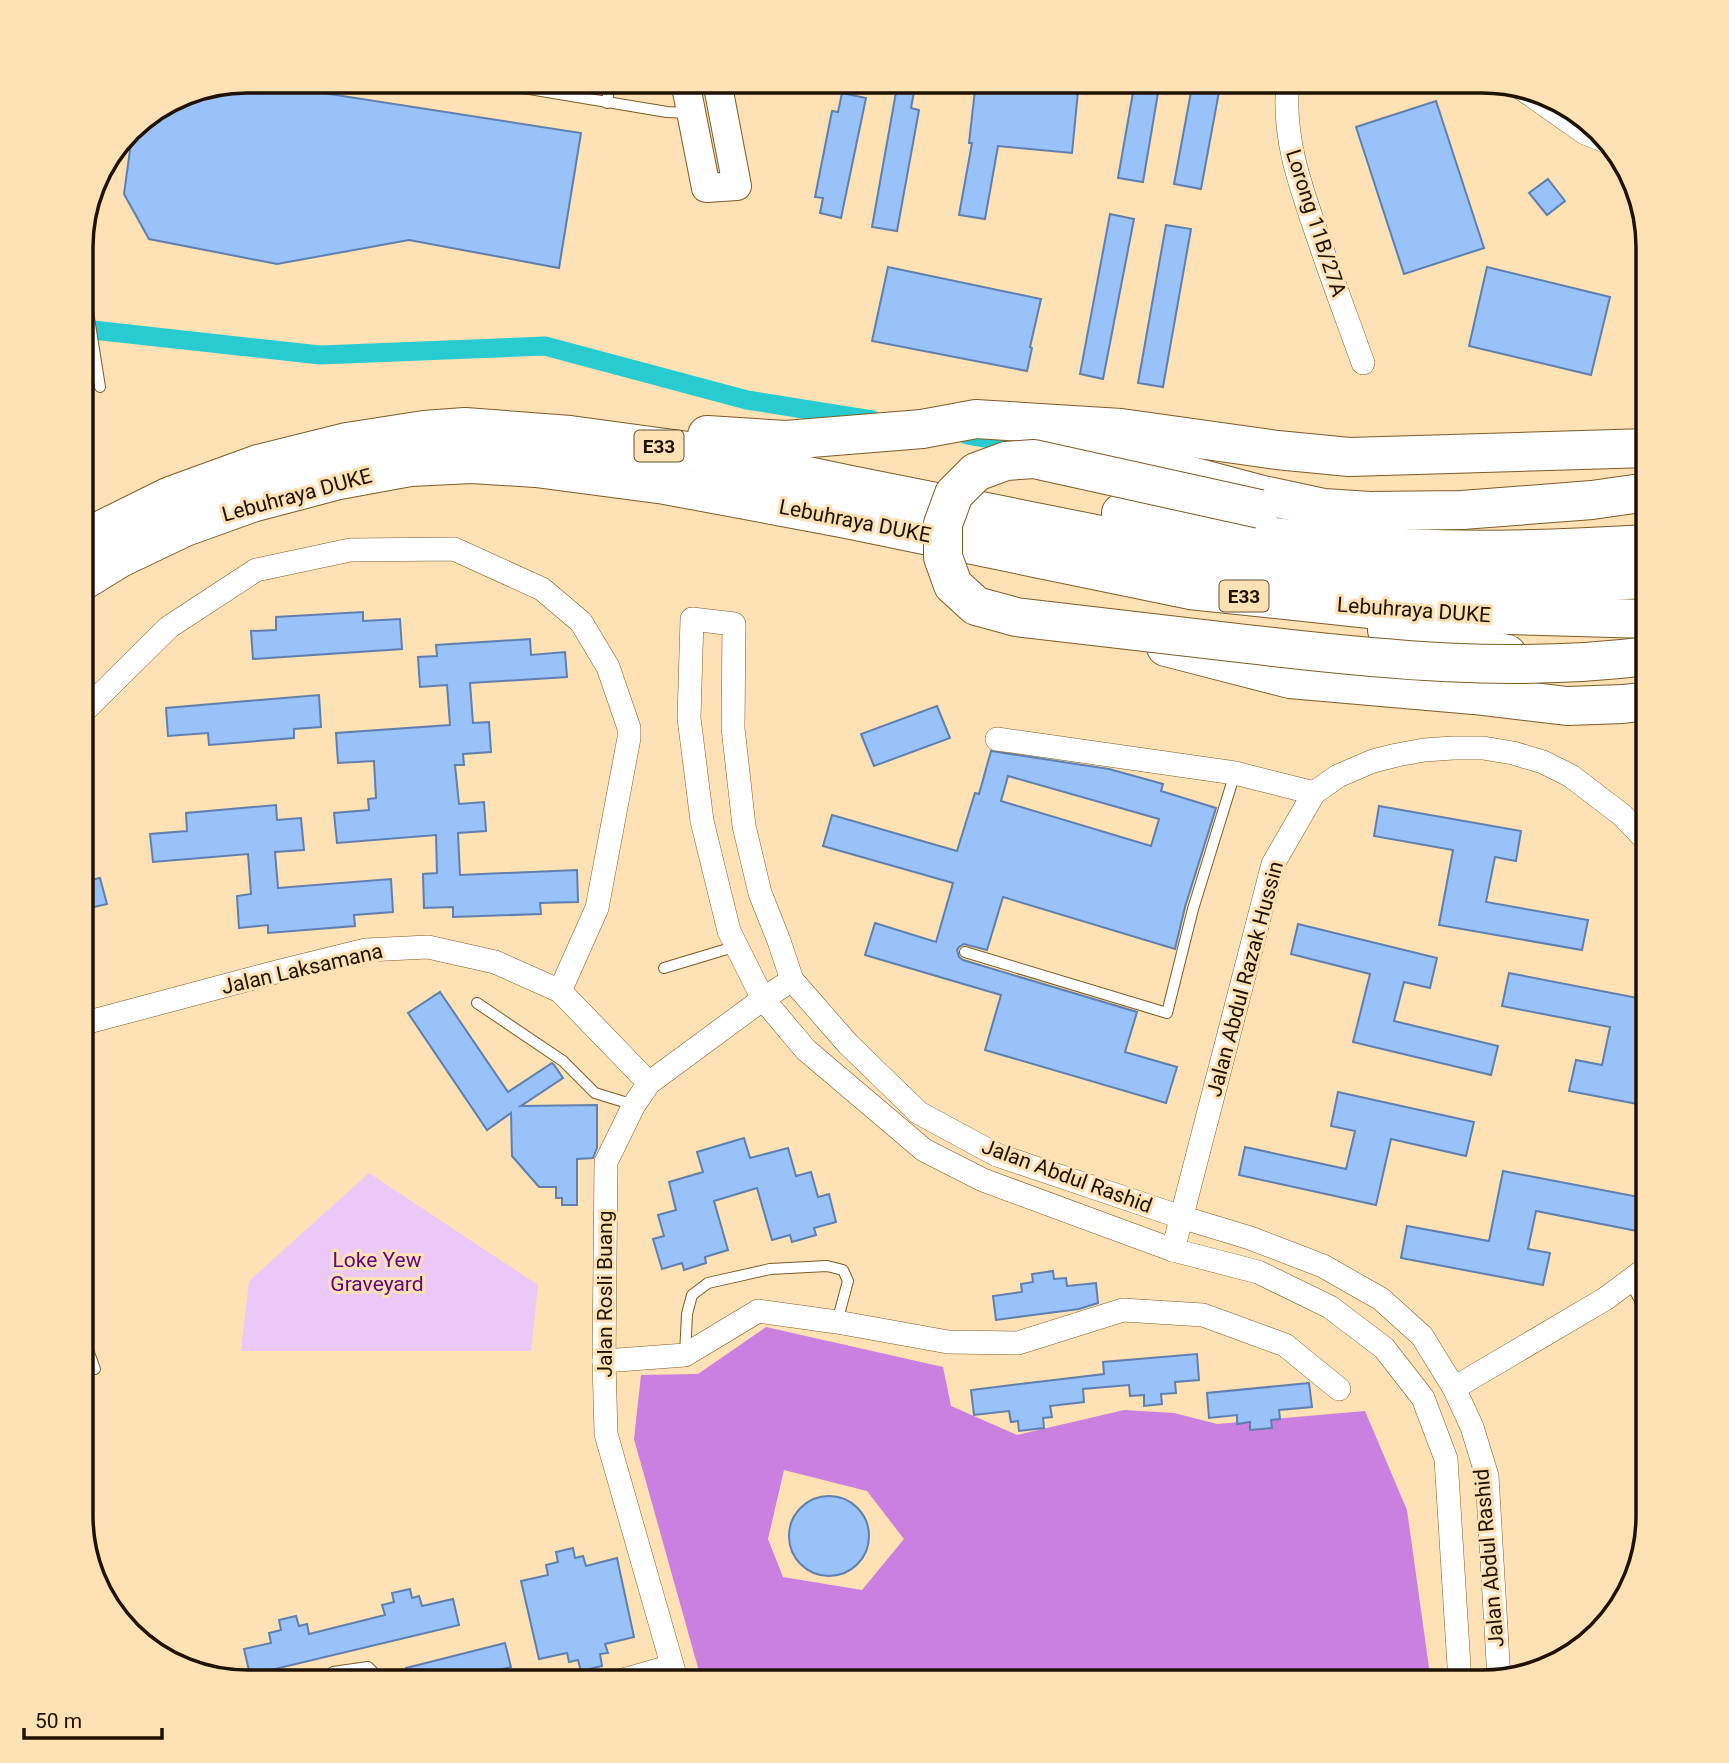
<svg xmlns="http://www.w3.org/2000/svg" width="1729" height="1763" viewBox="0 0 1729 1763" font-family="Roboto,sans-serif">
  <rect width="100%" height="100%" fill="#fee1b5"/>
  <path fill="#ecc8f8" d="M369 1173 538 1285 531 1351H241L249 1281Z"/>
  <path fill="#c980e0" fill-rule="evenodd" d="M766 1327 943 1367 951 1406 1017 1435 1124 1410 1174 1413 1217 1424 1365 1411 1407 1510 1431 1682H702L634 1439 641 1375 698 1374ZM784 1470 867 1491 904 1539 862 1590 783 1577 768 1539Z"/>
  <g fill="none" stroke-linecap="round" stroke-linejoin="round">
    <g stroke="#28cbcf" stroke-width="19">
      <path d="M93 330 320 355 545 346 747 400 872 420"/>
      <path d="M967 435 1031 446"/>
    </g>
  </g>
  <g fill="#99c1fa" stroke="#5f7faf" stroke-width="2" fill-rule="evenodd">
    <path d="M246 81 581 133 559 268 409 240 277 264 149 239 124 194 133 128 137 122 184 93Z"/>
    <path d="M898 81H916L911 108 919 110 897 231 872 227Z"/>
    <path d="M976 81H1079L1072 153 998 146 985 219 959 215 972 143H969Z"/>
    <path d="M1135 81H1160L1143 182 1118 178Z"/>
    <path d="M1193 81H1221L1201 189 1174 184Z"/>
    <path d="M842 93 866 98 841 218 820 213 823 198 815 197 832 111 838 112Z"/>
    <path d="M1436 101 1484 248 1404 274 1356 127Z"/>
    <path d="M1548 179 1565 201 1547 215 1529 193Z"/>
    <path d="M1110 214 1134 219 1103 379 1080 374Z"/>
    <path d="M1166 225 1191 229 1163 387 1138 383Z"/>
    <path d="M888 267 1041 299 1030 347 1032 348 1027 371 872 341Z"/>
    <path d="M1487 267 1610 297 1591 375 1469 346Z"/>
    <path d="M363 612V621L400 619 402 649 253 659 251 631 276 630V617Z"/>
    <path d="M530 639 531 655 565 652 567 677 470 683 473 723 489 722 491 752 463 754 464 765H455L459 804 484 802 486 831 458 833 460 875 577 870 578 902 540 903 541 914 453 917V907L424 908 423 874 437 873 436 835 337 843 334 813 369 810 368 799 376 798 374 761 338 763 336 733 450 725 447 685 420 687 418 657 437 656 436 645Z"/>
    <path d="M319 695 321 727 294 729V738L209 745 208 733 168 736 166 708Z"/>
    <path d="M937 706 950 738 874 766 861 734Z"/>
    <path d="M991 751 1109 769 1163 784 1161 791 1216 808 1185 907 1175 949 1003 897 987 950 964 944 959 947 957 950 959 957 963 960 1137 1012 1125 1052 1177 1067 1166 1103 985 1050 1001 995 865 955 875 923 936 942 953 883 823 846 832 815 957 851 975 793 979 794ZM1008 776 1159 819 1151 846 1001 801Z"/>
    <path d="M276 805 277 820 301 818 304 850 275 852 278 888 391 879 393 912 354 915 355 926 268 933V925L239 928 237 896 251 894 248 854 153 862 150 834 187 831 186 813Z"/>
    <path d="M1379 806 1521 831 1516 861 1495 857 1486 902 1588 920 1582 950 1439 925 1453 850 1374 836Z"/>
    <path d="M100 878 107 904 81 910V882Z"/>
    <path d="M1298 924 1437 958 1430 988 1404 982 1394 1021 1498 1046 1491 1075 1353 1042 1370 974 1291 954Z"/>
    <path d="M1509 973 1648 1000V1016L1637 1072 1648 1074V1106L1569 1091 1576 1060 1602 1065 1610 1027 1502 1006Z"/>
    <path d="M440 992 508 1092 552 1063 554 1065 563 1078 521 1106 597 1105V1148L593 1158 577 1159V1205H562V1198H556V1187H539L512 1156 511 1113 487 1130 408 1013Z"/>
    <path d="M1338 1092 1474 1122 1466 1156 1391 1139 1376 1205 1239 1175 1245 1147 1346 1169 1355 1131 1331 1126Z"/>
    <path d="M744 1138 750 1158 788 1148 796 1176 811 1172 818 1197 829 1194 836 1222 814 1228 816 1235 792 1242 790 1235 772 1240 757 1188 714 1201 728 1250 705 1257 706 1263 684 1270 682 1263 662 1269 653 1239 664 1236 658 1215 676 1210 669 1182 703 1172 697 1152Z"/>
    <path d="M1503 1171 1644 1198 1637 1231 1536 1211 1528 1249 1550 1253 1543 1285 1401 1258 1407 1226 1489 1241Z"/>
    <path d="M1053 1271 1054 1279 1066 1278 1067 1286 1096 1283 1098 1303 1079 1309 996 1320 993 1296 1022 1292 1021 1284 1033 1282 1032 1274Z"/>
    <path d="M1197 1354 1199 1380 1175 1382 1176 1393 1161 1394 1162 1404 1144 1406V1395L1130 1396 1129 1385 1083 1389 1084 1402 1050 1406 1052 1417 1043 1418 1044 1428 1019 1431 1018 1421 1011 1422 1009 1411 974 1415 971 1390 1104 1374 1103 1362Z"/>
    <path d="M1309 1383 1312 1407 1279 1410 1280 1419 1271 1420 1272 1428 1250 1430V1422L1237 1424V1415L1209 1418 1207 1393Z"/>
    <circle cx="829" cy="1536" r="40"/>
    <path d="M573 1548 575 1558 583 1556 586 1566 617 1558 634 1637 605 1644 608 1653 600 1654 602 1666 581 1671 578 1660 569 1662 567 1653 539 1659 521 1581 548 1575 546 1565 558 1562 556 1552Z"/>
    <path d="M410 1589 412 1598 419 1596 422 1606 453 1599 459 1625 250 1675 244 1649 271 1643 269 1633 281 1630 279 1620 296 1616 299 1626 307 1624 309 1634 385 1615 382 1605 394 1602 392 1593Z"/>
    <path d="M505 1643 511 1667 478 1675 480 1683H410L406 1668Z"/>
  </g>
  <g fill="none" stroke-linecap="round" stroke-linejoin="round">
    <defs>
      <g id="service">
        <path d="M481 81 667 112 688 113"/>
        <path d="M607 103 610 81"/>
        <path d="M81 268 100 387"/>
        <path d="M965 952 1167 1013 1193 909 1235 773"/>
        <path d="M664 968 737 946"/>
        <path d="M477 1003 563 1061 595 1093 634 1105"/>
        <path d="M1630 1282 1648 1315"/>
        <path d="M81 1331 95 1369"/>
        <path d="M685 1355 687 1314 692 1295 708 1283 770 1269 827 1266 843 1270 848 1281 837 1322"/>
        <path d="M324 1682 333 1672 368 1667 377 1676 378 1682"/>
      </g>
      <g id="minor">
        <path d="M1288 81C1282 136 1300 185 1318 237 1332 279 1348 321 1363 363"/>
        <path d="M1521 88 1585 133 1612 144"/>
        <path d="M81 714 169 627 256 570 350 550 454 549 542 589 581 622 608 667 629 728V738L597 908 560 991"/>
        <path d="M997 739 1235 773 1314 793"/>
        <path d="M81 1024 280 971 366 950 428 947 495 962 560 991 649 1083"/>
        <path d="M1173 1250 1273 864 1314 793 1338 776 1373 761 1397 755 1424 750 1453 748H1483L1513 753 1543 762 1571 776 1622 815 1648 842"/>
        <path d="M604 1361 685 1355 758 1311 837 1322 948 1342 1018 1343 1123 1310 1203 1315 1285 1345 1339 1389"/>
        <path d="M1454 1388 1605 1299 1648 1267"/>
        <path d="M616 1682 672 1666"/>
        <path d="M677 1682 606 1434 604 1361 606 1162 634 1105 649 1083 763 999 792 980"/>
        <path d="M1460 1682 1446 1459 1423 1398 1384 1348 1330 1307 1258 1272 1173 1250 983 1180 924 1150 806 1050 763 999 729 931 702 821 689 718 692 619 734 624 733 728 744 826 760 893 779 941 792 980 848 1044 919 1113 997 1155 1181 1217 1250 1238 1323 1266 1381 1299 1422 1336 1454 1388 1472 1427 1487 1476 1499 1679"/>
      </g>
      <path id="tertiary" d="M685 81 706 188 737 186 717 81"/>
      <g id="motorway">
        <path d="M707 435 786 440 922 429 976 419 1121 428 1277 450 1349 457 1648 448"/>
        <path d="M1056 443 1101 452 1263 495 1324 508 1370 511 1462 510 1592 500 1648 492"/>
        <path d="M1121 513C1194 525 1267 538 1341 544 1443 553 1546 550 1648 544"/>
        <path d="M81 540 170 496 258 464 347 442 424 430 465 427 570 435 688 451 851 485 1255 566 1410 578 1558 583 1648 579"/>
        <path d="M81 582 120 558 185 527 252 503 339 480 410 467 472 464 536 468 665 485 847 519 1190 590 1398 612 1648 619"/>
        <path d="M1387 630 1507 654"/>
        <path d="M1166 647 1290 679 1474 695 1567 706 1623 704 1648 701"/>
      </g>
    </defs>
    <use href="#service" stroke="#7c5c26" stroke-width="12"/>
    <use href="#minor" stroke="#7c5c26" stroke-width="24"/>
    <use href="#tertiary" stroke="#7c5c26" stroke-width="30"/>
    <use href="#motorway" stroke="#7c5c26" stroke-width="40"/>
    <use href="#service" stroke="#fff" stroke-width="10"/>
    <use href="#minor" stroke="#fff" stroke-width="23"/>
    <use href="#tertiary" stroke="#fff" stroke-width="28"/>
    <use href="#motorway" stroke="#fff" stroke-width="38"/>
    <defs>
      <path id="motorway-bridge" d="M1260 509 1034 459 1006 461 976 472 954 494 943 524V557L953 585 976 606 1016 617C1093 626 1170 635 1247 644 1382 660 1513 673 1648 656"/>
    </defs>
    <use href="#motorway-bridge" stroke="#7c5c26" stroke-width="40" stroke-linecap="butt"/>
    <use href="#motorway-bridge" stroke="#fff" stroke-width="38"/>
  </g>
  <g text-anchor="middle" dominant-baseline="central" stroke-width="6" stroke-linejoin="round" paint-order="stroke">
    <g fill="#fee1b5" stroke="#625036" stroke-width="2">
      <rect x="634.5" y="430.5" width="49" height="31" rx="5"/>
      <rect x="1219.5" y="580.5" width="49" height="31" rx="5"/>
    </g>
    <g font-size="19" font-weight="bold" fill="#1f1200">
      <text x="659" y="446">E33</text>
      <text x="1244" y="596">E33</text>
    </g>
    <g font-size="21" fill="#1f1200" stroke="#fee1b5">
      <text transform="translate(1316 223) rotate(72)">Lorong 11B/27A</text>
      <text transform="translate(297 495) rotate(-15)">Lebuhraya DUKE</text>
      <text transform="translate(855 521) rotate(11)">Lebuhraya DUKE</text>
      <text transform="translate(1414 610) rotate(4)">Lebuhraya DUKE</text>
      <text transform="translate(302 969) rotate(-13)">Jalan Laksamana</text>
      <text transform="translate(1245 979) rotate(-75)">Jalan Abdul Razak Hussin</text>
      <text transform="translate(1067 1176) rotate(20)">Jalan Abdul Rashid</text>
      <text transform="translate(605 1294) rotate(-90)">Jalan Rosli Buang</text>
      <text transform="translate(1489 1558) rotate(-95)">Jalan Abdul Rashid</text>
    </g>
    <g font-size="21" fill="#67007e" stroke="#fee1b5">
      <text x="377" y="1260">Loke Yew<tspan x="377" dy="24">Graveyard</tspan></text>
    </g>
  </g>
  <path d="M0 0H1729V1763H0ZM247 93H1482A154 154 0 0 1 1636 247V1516A154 154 0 0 1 1482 1670H247A154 154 0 0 1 93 1516V247A154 154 0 0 1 247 93Z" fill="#fee1b5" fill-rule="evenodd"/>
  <path fill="none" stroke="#1f1200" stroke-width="3.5" d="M247 93H1482A154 154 0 0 1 1636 247V1516A154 154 0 0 1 1482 1670H247A154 154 0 0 1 93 1516V247A154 154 0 0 1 247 93Z"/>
  <path d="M24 1728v10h138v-10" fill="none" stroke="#1f1200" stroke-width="3.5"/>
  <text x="35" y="1728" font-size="21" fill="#1f1200" stroke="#fee1b5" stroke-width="5" paint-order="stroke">50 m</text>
</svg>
